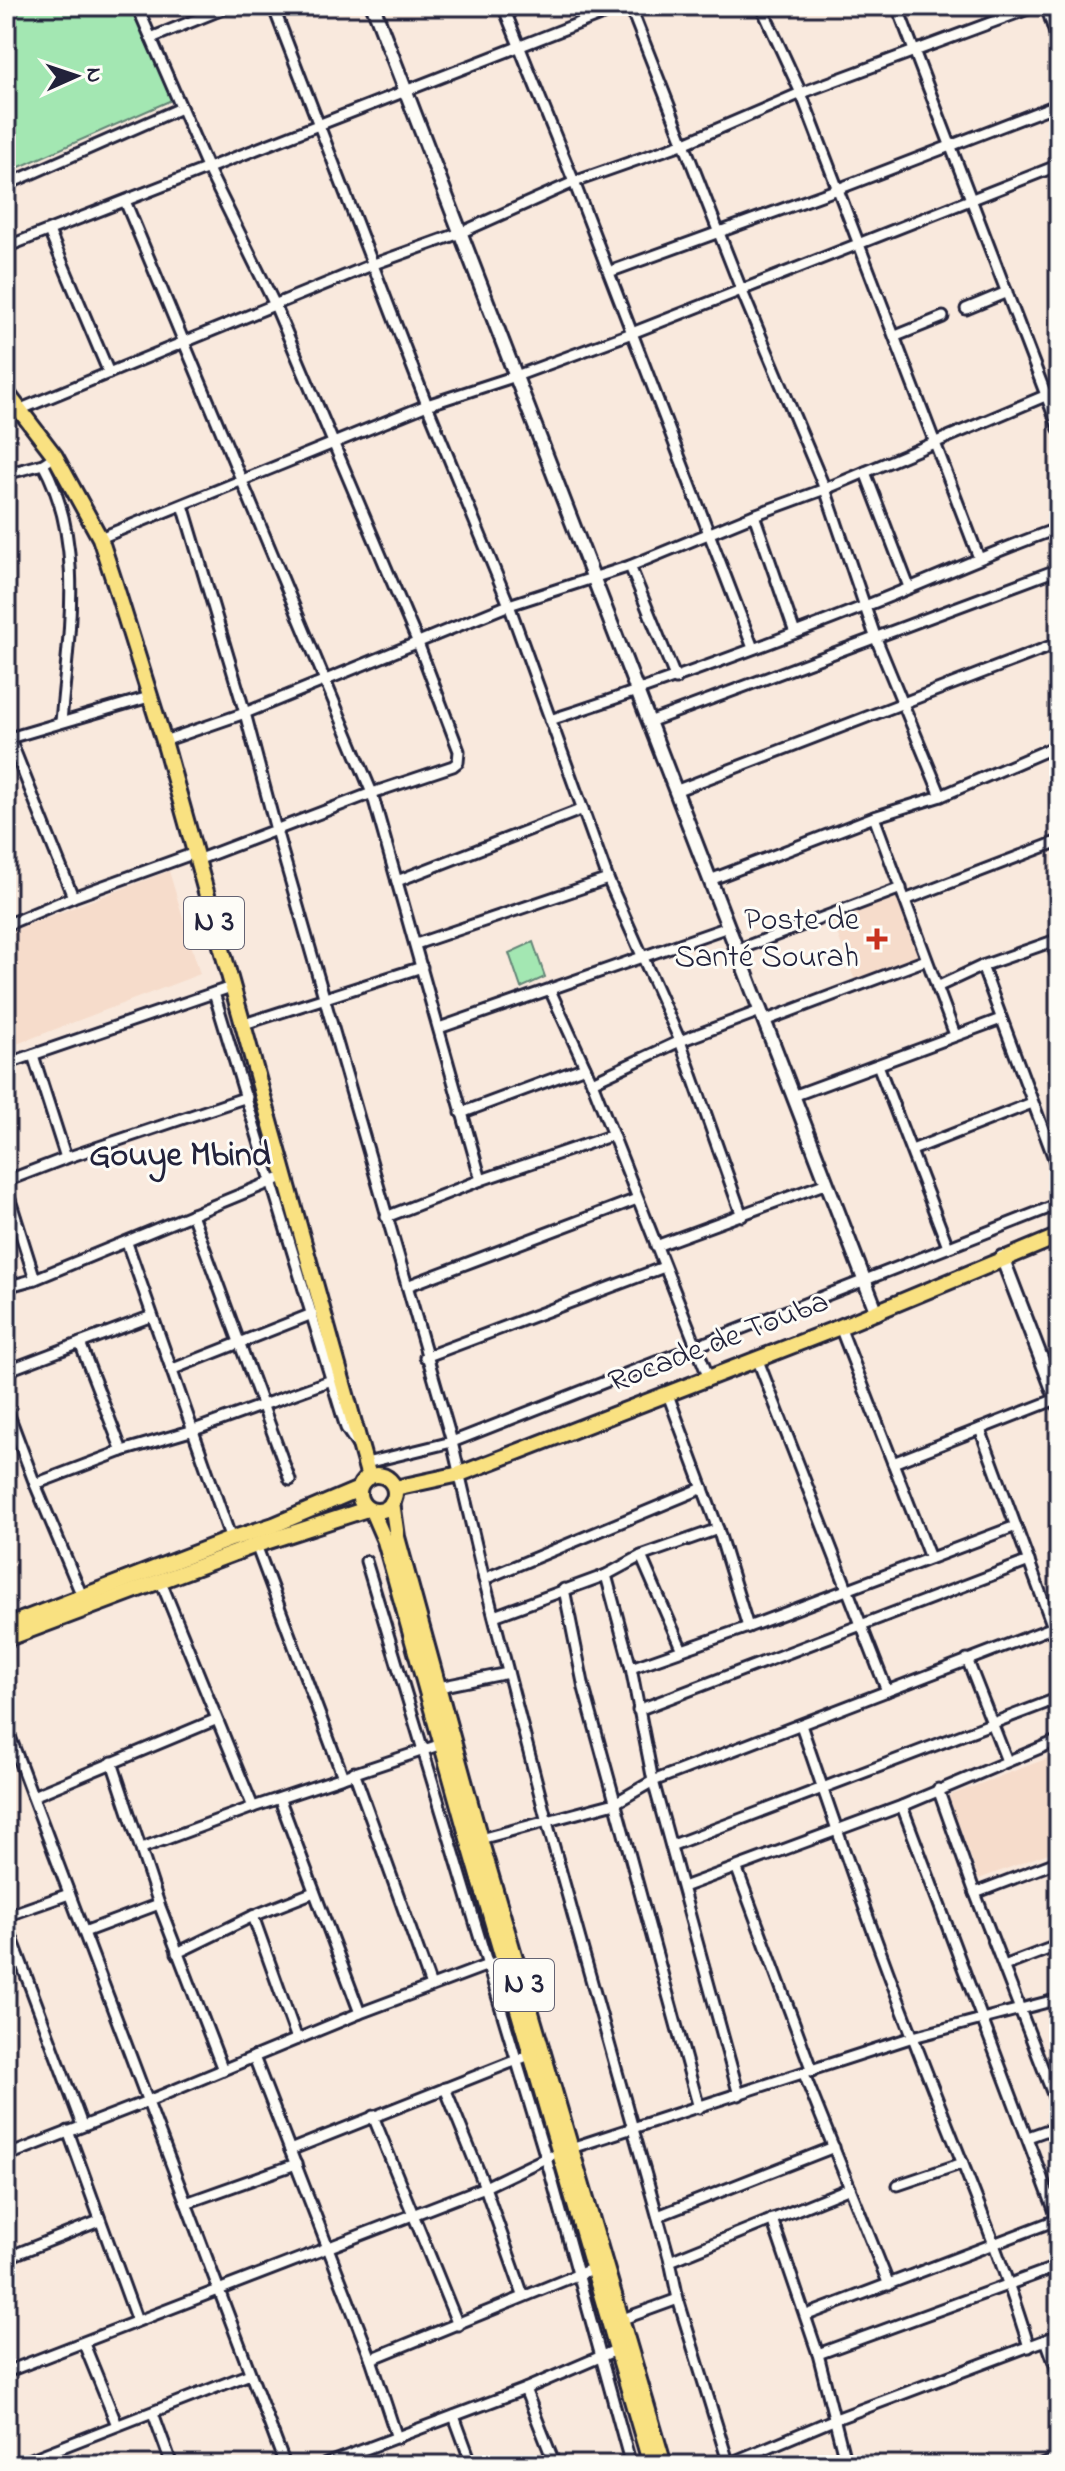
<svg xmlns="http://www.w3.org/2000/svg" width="1065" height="2471" viewBox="0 0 1065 2471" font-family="'Indie Flower',sans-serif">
  <rect width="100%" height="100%" fill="#f9e9dd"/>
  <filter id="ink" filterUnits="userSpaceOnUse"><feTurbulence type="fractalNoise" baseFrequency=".0125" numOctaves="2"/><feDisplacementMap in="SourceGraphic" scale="16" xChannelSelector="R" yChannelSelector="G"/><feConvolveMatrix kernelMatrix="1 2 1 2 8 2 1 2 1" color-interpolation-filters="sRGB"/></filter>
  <g filter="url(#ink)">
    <g fill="#f6dccb">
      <path d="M169 871 200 974 6 1048V933Z"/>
      <path d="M898 895 921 959 856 984 832 919Z"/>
      <path d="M1059 1754V1849L979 1879 948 1796Z"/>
    </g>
    <g fill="#a3e7b2" stroke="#628476" stroke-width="2">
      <path d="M6 6H135L174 99 6 173Z"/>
      <path d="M533 942 545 977 521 988 509 953Z"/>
    </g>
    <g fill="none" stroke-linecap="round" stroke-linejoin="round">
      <defs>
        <g id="minor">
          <path d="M137 6 208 169 275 305 418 643 459 751 458 762 453 766 372 793 197 860"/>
          <path d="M273 6 427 405 509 605 608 879 680 1041 742 1216"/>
          <path d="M503 6 574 182 753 648"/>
          <path d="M630 6 741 289 825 489 875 636 941 796"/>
          <path d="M761 6 801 93 979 558"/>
          <path d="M897 6 1059 429"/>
          <path d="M1046 6 1059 46"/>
          <path d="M151 38 230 6"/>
          <path d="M6 185 181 108"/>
          <path d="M125 201 372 793 481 1180"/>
          <path d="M49 231 109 373"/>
          <path d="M6 247 623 6"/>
          <path d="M609 272 838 189 1059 104"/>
          <path d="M966 309 1007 292"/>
          <path d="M896 336 943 317"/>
          <path d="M21 409 374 264 460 233 574 182 685 143 801 93 1036 6"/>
          <path d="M43 464C86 542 68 637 61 722"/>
          <path d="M865 472 909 587"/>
          <path d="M6 474 43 464 55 456"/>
          <path d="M183 505 245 713 276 830 452 1442 484 1579 547 1822 670 2261 678 2299 729 2465"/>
          <path d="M754 515 795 633"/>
          <path d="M100 538 427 405 516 376 632 333 1059 165"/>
          <path d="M630 566 676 679"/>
          <path d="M550 720C655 686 758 648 860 608 927 582 991 552 1059 528"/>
          <path d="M649 722 1059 569"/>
          <path d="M6 739 149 697"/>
          <path d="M10 739 73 897"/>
          <path d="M164 741 245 713 509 605 630 566 754 515 825 489 1059 390"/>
          <path d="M675 791 1059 643"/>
          <path d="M874 817 955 1035"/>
          <path d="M710 880 874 817 941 796 1059 745"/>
          <path d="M397 881 583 809"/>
          <path d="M905 900 1059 841"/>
          <path d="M6 925 73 897 195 853"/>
          <path d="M1051 942 1059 962"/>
          <path d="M416 944 608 879"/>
          <path d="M737 950 901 888"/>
          <path d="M982 966 1059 1172"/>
          <path d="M937 987 982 966 1059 939"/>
          <path d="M550 990 592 1082 708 1376"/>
          <path d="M214 993 346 1428 358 1446"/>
          <path d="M764 1021 926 960"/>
          <path d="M241 1025 422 967"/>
          <path d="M439 1028 728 927"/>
          <path d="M33 1055 66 1158"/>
          <path d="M6 1064 231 987"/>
          <path d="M878 1065 948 1247"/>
          <path d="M592 1082 680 1041 760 1011"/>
          <path d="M793 1096 1001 1019"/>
          <path d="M461 1113 585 1067"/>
          <path d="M912 1150 1032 1103"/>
          <path d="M6 1181 66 1158 247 1097"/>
          <path d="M6 1187 35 1279"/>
          <path d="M192 1214 290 1480"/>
          <path d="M386 1217 481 1180 613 1135"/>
          <path d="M127 1243 231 1539"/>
          <path d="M656 1246 827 1183"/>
          <path d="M407 1286 637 1199"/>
          <path d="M6 1287 35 1279 278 1179"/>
          <path d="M840 1327 930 1558"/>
          <path d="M80 1343 122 1451"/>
          <path d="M425 1357 664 1267"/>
          <path d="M757 1358 887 1691"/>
          <path d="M173 1369 312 1314"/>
          <path d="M6 1371 152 1316"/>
          <path d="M667 1392 718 1529 748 1627"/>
          <path d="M6 1407 35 1484 82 1596"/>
          <path d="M980 1429 1053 1627"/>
          <path d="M366 1463 452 1442 1059 1204"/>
          <path d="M893 1463 1059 1398"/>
          <path d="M35 1484 122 1451 194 1430 337 1378"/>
          <path d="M256 1545 343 1777"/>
          <path d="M641 1556 682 1650"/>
          <path d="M366 1561 546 2158 631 2465"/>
          <path d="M606 1575 631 1668 653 1781 739 2095"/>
          <path d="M484 1579 703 1488"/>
          <path d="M161 1582 253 1807"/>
          <path d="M564 1589 584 1688 699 2108"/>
          <path d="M494 1616 606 1575 641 1556 718 1529"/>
          <path d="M967 1659 1007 1761"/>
          <path d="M631 1668 748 1627 1016 1526"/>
          <path d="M439 1687 508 1673"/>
          <path d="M638 1710 1029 1561"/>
          <path d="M801 1725C837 1830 873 1936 914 2040 953 2142 997 2242 1029 2347"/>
          <path d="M6 1726 285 2465"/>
          <path d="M112 1762 159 1904 223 2070"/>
          <path d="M354 1772 431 1986"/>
          <path d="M938 1789 975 1893 1059 2110"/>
          <path d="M33 1796 215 1720"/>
          <path d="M280 1800 360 2013"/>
          <path d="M902 1806 1058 2220"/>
          <path d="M480 1839 615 1803 653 1781 1059 1625"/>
          <path d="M673 1845 1059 1698"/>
          <path d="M142 1848 253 1807 442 1744"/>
          <path d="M737 1869 812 2071"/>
          <path d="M683 1887 902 1806 1059 1740"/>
          <path d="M975 1893 1059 1861"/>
          <path d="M6 1916 69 1894"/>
          <path d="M253 1916 297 2039"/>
          <path d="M6 1922 82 2125"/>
          <path d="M84 1932 159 1904"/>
          <path d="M177 1953 253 1916 314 1892"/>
          <path d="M1004 1966 1059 1945"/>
          <path d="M254 2057 371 2359 397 2438"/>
          <path d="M804 2074 889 2285"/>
          <path d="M445 2088 485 2187 523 2295"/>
          <path d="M373 2116 458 2325"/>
          <path d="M68 2131 137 2321"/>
          <path d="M1028 2137 1059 2126"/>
          <path d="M571 2148 913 2037 1059 1999"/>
          <path d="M290 2150 532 2054"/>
          <path d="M6 2156 148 2101 360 2013 504 1959"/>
          <path d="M898 2185 963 2163"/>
          <path d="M186 2203 296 2164"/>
          <path d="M658 2216 834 2147"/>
          <path d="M772 2219 818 2354 846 2465"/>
          <path d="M6 2258 99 2221"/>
          <path d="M670 2261 850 2188"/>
          <path d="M807 2315 1059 2219"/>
          <path d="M620 2320 678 2299"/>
          <path d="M1046 2340 1059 2376"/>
          <path d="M84 2344 117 2425"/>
          <path d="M818 2354 1059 2266"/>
          <path d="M371 2359 594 2268"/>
          <path d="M6 2372 485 2187 550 2156"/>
          <path d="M525 2389 555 2465"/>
          <path d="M153 2413 172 2465"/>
          <path d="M454 2416 472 2465"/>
          <path d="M16 2465 250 2374"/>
          <path d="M323 2465 525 2389 616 2350"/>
          <path d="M726 2465 833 2420 1059 2335"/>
          <path d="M1041 2465 1059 2458"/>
        </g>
        <g id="tertiary">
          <path d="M373 6 877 1313"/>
          <path d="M1002 1257 1059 1405"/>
        </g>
        <g id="primary">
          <path d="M6 392 55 456 100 538 115 584 164 741 369 1477"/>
          <circle cx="377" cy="1493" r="18"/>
          <path d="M395 1488 460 1474 840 1327 1059 1236"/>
          <path d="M392 1502 397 1537 480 1839 664 2465"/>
          <path d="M372 1511 385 1541 469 1842 651 2465"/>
          <path d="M6 1626 231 1539 274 1525 359 1489"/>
          <path d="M6 1639 256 1545 367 1509"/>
        </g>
      </defs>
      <use href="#minor" stroke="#22223b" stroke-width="15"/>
      <use href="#tertiary" stroke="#22223b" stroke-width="18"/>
      <use href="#primary" stroke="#22223b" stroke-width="20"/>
      <use href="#minor" stroke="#fdfcf7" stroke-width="9"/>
      <use href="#tertiary" stroke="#fdfcf7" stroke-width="12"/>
      <use href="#primary" stroke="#f9e181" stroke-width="14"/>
    </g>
  </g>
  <path fill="#c8321e" stroke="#fdfcf7" stroke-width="3" d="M873 927h8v8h8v8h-8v8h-8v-8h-8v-8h8z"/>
  <g text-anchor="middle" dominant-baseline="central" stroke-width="6" stroke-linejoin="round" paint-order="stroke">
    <g fill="#fdfcf7" stroke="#646373" stroke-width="2">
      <rect x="184" y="897" width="60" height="52" rx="6"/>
      <rect x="494" y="1959" width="60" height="52" rx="6"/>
    </g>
    <g font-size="30" font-weight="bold" fill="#22223b">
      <text x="214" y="923">N 3</text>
      <text x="524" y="1985">N 3</text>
    </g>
    <g font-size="32" fill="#22223b" stroke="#fdfcf7" text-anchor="end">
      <text x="859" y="921">Poste de<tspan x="859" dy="37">Santé Sourah</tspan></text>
    </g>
    <g font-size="32" fill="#22223b" stroke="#fdfcf7">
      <text transform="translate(719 1343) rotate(-21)">Rocade de Touba</text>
    </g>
    <g font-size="34" font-weight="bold" fill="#22223b" stroke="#fdfcf7">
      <text x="180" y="1157">Gouye Mbind</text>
    </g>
  </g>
  <rect width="1065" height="2471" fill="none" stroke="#fdfcf7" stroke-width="32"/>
  <rect x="16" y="16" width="1033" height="2439" fill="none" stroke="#22223b" stroke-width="3" filter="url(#ink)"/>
  <g transform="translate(76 76) rotate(87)" stroke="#fdfcf7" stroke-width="6" paint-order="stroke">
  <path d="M0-6L14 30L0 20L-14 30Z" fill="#22223b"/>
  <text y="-12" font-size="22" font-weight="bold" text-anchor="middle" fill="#22223b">N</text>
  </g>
</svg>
